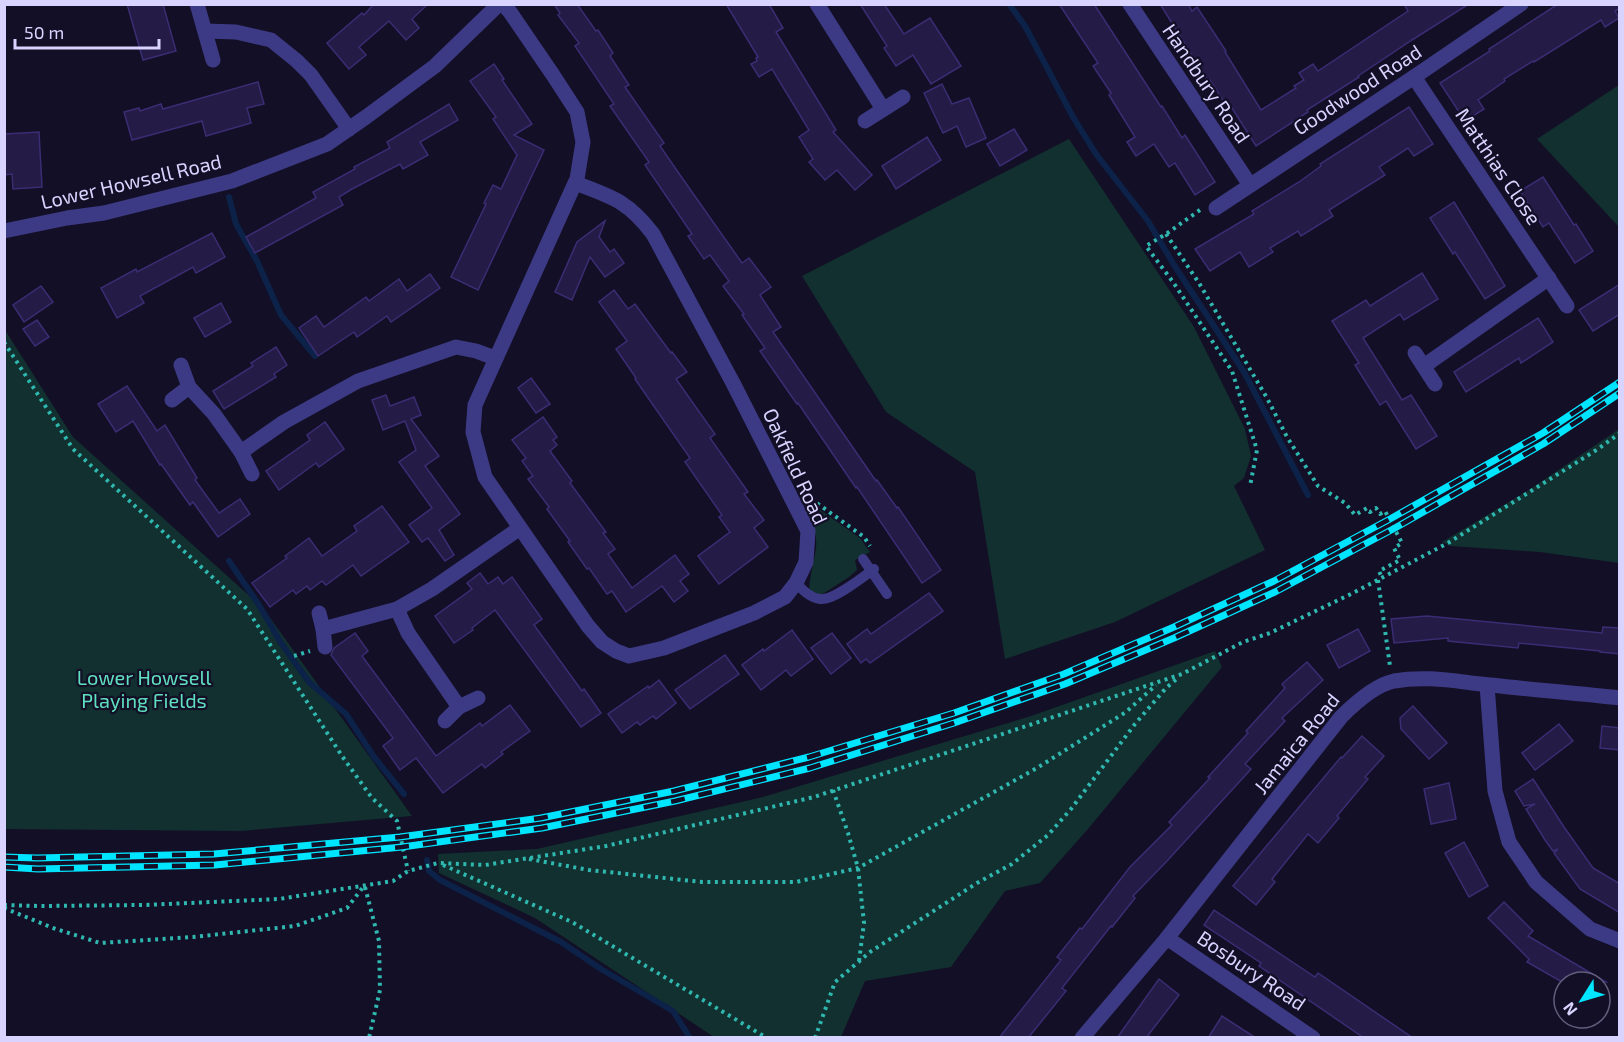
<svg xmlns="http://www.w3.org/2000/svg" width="1624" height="1042" viewBox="0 0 1624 1042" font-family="'Exo 2',sans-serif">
  <rect width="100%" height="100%" fill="#130f26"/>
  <g fill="#12302f">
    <path d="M1619 85V227L1537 139Z"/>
    <path d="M1069 139 1194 327 1245 429 1251 456 1244 478 1234 486 1265 550 1115 622 1005 659 975 472 886 412 802 276Z"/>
    <path d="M5 330 73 437 263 608 412 816 241 831 5 829Z"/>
    <path d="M1619 429V563L1540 552 1450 546 1442 542 1529 490Z"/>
    <path d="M799 495 860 538 870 552 855 560 857 570 849 577 821 595 809 590C810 575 814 562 816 548 818 529 808 511 799 495Z"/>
    <path d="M1215 651 1222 667 1088 829 1040 883 1005 891 951 967 865 981 841 1037H714L535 918 439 873 438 854 537 849 763 797 1031 716Z"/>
  </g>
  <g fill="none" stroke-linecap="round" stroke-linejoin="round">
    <g stroke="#0c2248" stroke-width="6">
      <path d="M1009 4 1025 26 1073 117 1096 154 1148 221 1174 265 1244 372 1308 495"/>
      <path d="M229 197 236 224 257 261 281 315 315 356"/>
      <path d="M229 561 259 605 281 643 309 682 346 714 374 757 404 794"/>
      <path d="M427 860 429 871 440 880 561 942 601 969 673 1011 690 1038"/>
    </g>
  </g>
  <g fill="#241b47" stroke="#3b2d73" stroke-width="1.5">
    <path d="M127 4H163L176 51 143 60Z"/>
    <path d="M374 4H428L412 19 419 28 406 40 389 21 359 47 366 55 349 69 327 43 362 13 364 15Z"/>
    <path d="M554 4H577L596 31 598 30 613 53 610 56 629 85 625 87 664 143 660 146 680 175 742 263 749 258 771 287 760 295 781 327 773 332 876 481 877 480 897 508 898 507 941 570 922 583 857 487 856 488 798 403 797 404 760 351 765 348 742 315 744 314 723 286 729 281 710 255 704 259 688 236 692 234 645 165 649 162 610 106 614 104 575 46 579 43 558 15 560 13Z"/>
    <path d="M726 4H769L783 28 776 32 836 130 833 132 872 175 855 190 837 170 825 180 809 162 813 159 799 137 809 130 772 69 759 77 751 64 757 61 756 58 758 57Z"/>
    <path d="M860 4H884L904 34 930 18 961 66 931 84 913 55 896 66 884 48 887 46Z"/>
    <path d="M1059 4H1094L1161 107 1162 106 1182 138 1185 135 1215 182 1195 195 1175 163 1169 167 1154 144 1136 156 1127 142 1135 137 1109 95 1111 93 1093 66 1098 63Z"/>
    <path d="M1160 4H1188L1192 11 1197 7 1226 51 1225 52 1261 110 1296 88 1294 86 1304 80 1299 73 1313 64 1318 71 1408 11 1404 4H1469L1412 40 1358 76 1359 77 1307 110 1308 112 1256 146 1232 108 1229 110 1210 80 1208 81Z"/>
    <path d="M1558 4H1620V8L1615 11 1619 18 1605 27 1601 20 1534 62 1533 61 1504 79 1505 81 1478 100 1484 109 1465 121 1440 83 1490 51 1489 49Z"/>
    <path d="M494 64 504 79 502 80 532 124 514 135 544 150 478 290 451 277 486 204 484 203 493 185 501 189 517 155 493 119 496 117 470 81Z"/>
    <path d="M258 82 264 104 247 108 251 123 206 136 202 121 132 140 124 112 139 108 140 111 161 104 163 109Z"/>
    <path d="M942 84 952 104 969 98 986 138 966 147 957 126 943 133 924 93Z"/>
    <path d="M449 104 458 120 420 142 428 155 403 169 400 164 352 189 339 197 343 205 255 253 246 237 316 198 313 192 355 169 354 167 390 148 387 142Z"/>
    <path d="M1409 107 1433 144 1414 156 1408 148 1379 167 1385 175 1329 210 1333 216 1301 236 1298 231 1270 248 1273 252 1249 267 1240 252 1210 271 1195 249 1254 214 1252 211 1299 182 1321 166 1320 164Z"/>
    <path d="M1014 129 1027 150 1000 166 987 144Z"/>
    <path d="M39 132 42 187 13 189 12 174 4 175V134Z"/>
    <path d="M927 137 941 160 896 189 882 166Z"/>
    <path d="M1543 177 1574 225 1576 224 1593 251 1575 263 1549 223 1543 227 1520 191Z"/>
    <path d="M1454 202 1505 286 1485 299 1455 252 1453 254 1430 218Z"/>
    <path d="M605 221 599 237 610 252 614 249 624 263 605 277 590 257 572 300 555 292 577 242Z"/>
    <path d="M212 233 225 257 196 273 193 267 140 296 144 303 117 318 101 288 136 269 137 272Z"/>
    <path d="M1422 273 1438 299 1404 320 1400 314 1363 338 1402 400 1411 395 1437 436 1416 449 1386 401 1380 405 1355 365 1359 363 1332 321 1366 300 1370 306Z"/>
    <path d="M430 274 440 288 391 322 387 316 357 337 354 332 318 356 299 328 316 316 324 327 366 297 369 301 399 279 407 291Z"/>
    <path d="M1620 284V314L1593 331 1579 310Z"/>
    <path d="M41 286 53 302 24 322 13 305Z"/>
    <path d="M614 290 628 309 635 304 671 353 672 352 687 372 676 379 715 434 710 438 748 492 744 494 764 520 754 528 768 547 719 584 698 556 730 532 719 517 722 515 685 462 690 458 635 379 636 378 616 349 627 341 599 302Z"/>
    <path d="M221 303 231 322 205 337 194 318Z"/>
    <path d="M1538 318 1553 342 1521 363 1519 358 1466 392 1454 372Z"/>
    <path d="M37 320 49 337 35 346 23 329Z"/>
    <path d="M276 347 287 365 274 374 276 377 224 409 213 391 253 366 251 363Z"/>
    <path d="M531 378 550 404 536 413 518 388Z"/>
    <path d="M127 386 157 431 165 425 197 478 195 480 219 513 240 499 250 514 218 537 193 502 190 505 161 464 160 465 133 421 116 432 98 404Z"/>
    <path d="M386 395 390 406 414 397 421 415 411 419 439 456 425 466 460 514 439 530 454 555 445 561 428 538 422 542 409 525 432 508 399 462 416 450 405 421 383 430 372 400Z"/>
    <path d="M543 417 557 437 553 440 557 445 550 451 572 481 570 483 606 532 603 533 615 549 608 554 632 588 675 555 689 574 680 581 688 591 674 602 662 586 626 612 612 591 607 594 589 568 587 569 568 542 570 541 547 509 549 507 528 479 533 476 522 461 526 458 512 440Z"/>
    <path d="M325 422 344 449 319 467 316 463 279 490 266 471 310 440 307 435Z"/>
    <path d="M382 506 409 542 361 576 353 565 326 585 322 581 310 590 307 586 296 594 293 590 270 607 252 583 287 558 285 556 309 538 322 556 357 531 354 526Z"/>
    <path d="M480 573 488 584 498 577 503 584 512 577 542 619 534 625 582 691 584 689 601 713 581 727 495 610 472 628 473 630 454 643 435 616 472 589 467 583Z"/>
    <path d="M929 593 943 611 870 663 866 659 861 663 847 644 867 629 871 634Z"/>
    <path d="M1427 616 1602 633 1603 627 1620 628V654L1600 652V651L1519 643 1518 648 1448 641V638L1394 643 1391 619Z"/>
    <path d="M1358 629 1370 651 1339 668 1327 645Z"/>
    <path d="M792 630 813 659 791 676 786 670 761 690 742 665 763 649 764 651Z"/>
    <path d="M355 633 368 651 362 656 436 756 480 723 482 726 510 705 530 731 501 752 503 754 485 768 482 764 443 793 416 758 400 770 383 746 393 738 331 655 334 648Z"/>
    <path d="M832 633 851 658 831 674 811 648Z"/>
    <path d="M725 655 739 674 690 709 675 690Z"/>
    <path d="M1307 662 1323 680 1282 718 1285 721 1245 764 1251 769 1167 861 1133 896 1135 898 1112 927 1111 926 1062 988 1066 991 1028 1038H999L1061 960 1057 957 1080 928 1082 929 1130 867 1172 825 1169 822 1210 778 1208 777 1248 733 1246 731 1285 688 1282 684Z"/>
    <path d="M659 680 676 703 656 719 653 716 640 725 637 722 622 733 608 714 648 686 649 688Z"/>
    <path d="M1413 706 1447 743 1429 759 1401 729 1400 718Z"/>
    <path d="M1559 724 1573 741 1535 770 1522 753Z"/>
    <path d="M1602 726 1620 728V750L1600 748Z"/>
    <path d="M1362 736 1384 756 1365 777 1368 779 1337 816 1339 818 1318 843 1308 834 1272 879 1275 882 1256 905 1233 886 1341 757 1342 758Z"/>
    <path d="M1533 779 1564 827 1593 868 1620 884V913L1580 889 1554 853 1558 849 1553 851 1545 840 1526 809 1535 804 1524 806 1515 791Z"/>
    <path d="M1449 783 1456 819 1431 824 1424 789Z"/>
    <path d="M1464 842 1488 886 1469 897 1445 853Z"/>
    <path d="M1504 902 1533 931 1528 936 1606 982H1562L1527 962 1529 959 1488 918Z"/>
    <path d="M1214 910 1315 977 1318 973 1413 1038H1364L1259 966 1261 963 1204 925Z"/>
    <path d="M1159 979 1179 995 1146 1038H1117Z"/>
    <path d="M1222 1016 1256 1038H1208Z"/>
  </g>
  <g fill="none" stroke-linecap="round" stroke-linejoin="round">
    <g stroke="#2fb8b0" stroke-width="4" stroke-dasharray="3 4.5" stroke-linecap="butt">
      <path d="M1200 210 1166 234 1146 246 1173 282 1232 371 1257 450 1250 486"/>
      <path d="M1166 234 1199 283 1267 398 1287 437 1318 486 1345 503 1355 515 1367 508 1370 512 1376 508 1380 514 1385 511 1402 543 1394 548 1400 560 1379 571 1382 578"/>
      <path d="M4 342 73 449 247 609 342 756 372 798 397 821 408 871"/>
      <path d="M811 499 864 537 870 546"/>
      <path d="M1378 580 1390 666"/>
      <path d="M294 656 310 651"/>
      <path d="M833 790 848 833 858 868 864 923 859 961"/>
      <path d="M529 859 589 870 702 882H796L858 868 1037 768 1126 712 1156 685"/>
      <path d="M443 865 572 922 767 1038"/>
      <path d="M365 887 379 941 380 990 369 1038"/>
      <path d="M4 905 39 906 144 905 279 899 393 881 408 871 438 863 485 865 606 846 814 797 1182 674 1243 642 1270 633 1353 593 1448 543 1598 449 1620 433"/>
      <path d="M4 908 53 928 100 943 193 937 295 926 347 908 364 886"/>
      <path d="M815 1038 835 982 870 952 977 883 1012 864 1048 835 1071 809 1135 724 1166 688 1179 677"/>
    </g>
    <g stroke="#3d3a85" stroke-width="10">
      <path d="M863 559 887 594"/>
      <path d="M796 583C803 590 810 598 820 599 833 601 863 577 874 569"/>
    </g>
    <g stroke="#3d3a85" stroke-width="15">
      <path d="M197 4 213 60"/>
      <path d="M503 4 510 12 553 75 577 112 583 142 577 179 575 183 475 405 473 432 485 477 588 626 602 642 616 651 629 656 664 648 754 613 785 597 796 583 806 562 808 531 733 383 653 234C628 201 612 197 575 183"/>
      <path d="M817 4 883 109"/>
      <path d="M1130 4 1250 185"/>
      <path d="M205 31 236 32 271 40 297 61 311 75 349 129"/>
      <path d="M1414 77 1567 306"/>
      <path d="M865 121 903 97"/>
      <path d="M1216 208 1414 77 1521 4"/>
      <path d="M1415 353 1435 384"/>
      <path d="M181 365 189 387 214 414 241 452 284 422 358 381 456 347 476 351 495 358"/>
      <path d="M1424 366 1549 278"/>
      <path d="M172 400 189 387"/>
      <path d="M241 452 252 474"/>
      <path d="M397 609 408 633 459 707"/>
      <path d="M319 613 323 629 325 647"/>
      <path d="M323 629 397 609 432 589 520 528"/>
      <path d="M1487 685 1495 791 1509 842 1536 882 1590 929 1620 941"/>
      <path d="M445 721 459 707 478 698"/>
      <path d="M1167 938 1313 1038"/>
      <path d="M1082 1038 1167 938 1341 717C1355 703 1375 685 1394 681 1428 675 1458 682 1491 685 1534 690 1577 693 1620 698"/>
    </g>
    <path stroke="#3d3a85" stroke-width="15" d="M4 231 67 218 104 213 232 181 327 144 366 117 435 66 499 4"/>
    <defs>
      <g id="rail">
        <path d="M4 857 37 858 214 854 400 837 541 818 674 791 809 757 954 713 1064 674 1174 627 1274 581 1390 519 1543 433 1620 382"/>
        <path d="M4 867 38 869 215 865 402 847 542 828 675 801 810 768 954 723 1065 684 1174 638 1275 592 1395 528 1543 444 1620 393"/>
      </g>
    </defs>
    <use href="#rail" stroke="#00e5ff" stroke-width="7"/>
    <use href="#rail" stroke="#130f26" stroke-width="4.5" stroke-dasharray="14" stroke-linecap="butt"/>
  </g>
  <g text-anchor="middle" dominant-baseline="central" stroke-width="4.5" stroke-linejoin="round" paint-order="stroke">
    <g font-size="20" fill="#d9d4ff" stroke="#130f26">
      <text transform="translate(1207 83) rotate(56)">Handbury Road</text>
      <text transform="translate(1357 89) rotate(-33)">Goodwood Road</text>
      <text transform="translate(1499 166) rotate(56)">Matthias Close</text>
      <text transform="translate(131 181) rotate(-13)">Lower Howsell Road</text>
      <text transform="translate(796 466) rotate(65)">Oakfield Road</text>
      <text transform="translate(1296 743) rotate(-51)">Jamaica Road</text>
      <text transform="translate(1252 970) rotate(34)">Bosbury Road</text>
    </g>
    <g font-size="20" fill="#5fe0c0" stroke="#130f26">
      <text x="144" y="677">Lower Howsell<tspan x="144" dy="23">Playing Fields</tspan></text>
    </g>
  </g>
  <rect width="1624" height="1042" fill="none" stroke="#d9d4ff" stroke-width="12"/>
  <g transform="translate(1582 1000) rotate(233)"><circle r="28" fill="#130f26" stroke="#625e7d" stroke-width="1.5"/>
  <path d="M0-4.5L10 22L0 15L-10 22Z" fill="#00e5ff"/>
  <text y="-9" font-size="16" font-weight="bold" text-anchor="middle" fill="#d9d4ff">N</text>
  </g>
  <path d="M15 39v9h144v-9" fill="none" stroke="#d9d4ff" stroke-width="3"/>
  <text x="24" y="39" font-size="18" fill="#d9d4ff" stroke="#130f26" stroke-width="4.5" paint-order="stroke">50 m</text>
</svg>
